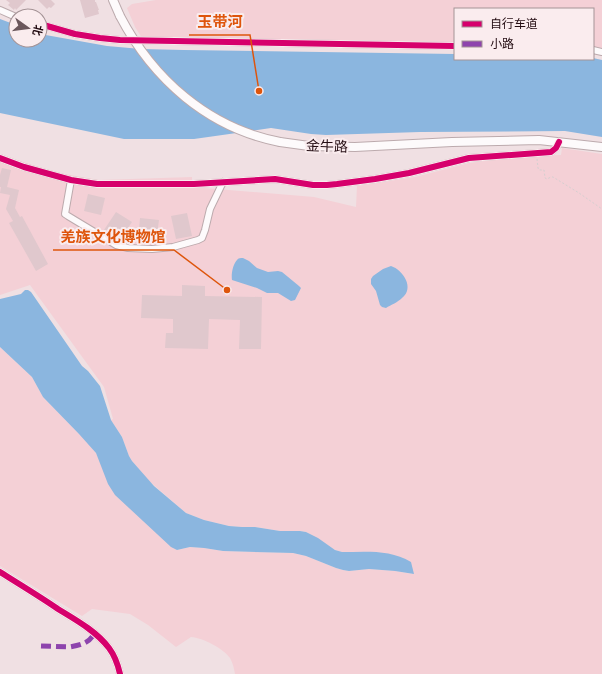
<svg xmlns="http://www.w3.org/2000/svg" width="602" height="674" viewBox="0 0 602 674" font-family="'Roboto Condensed','Noto Sans SC',sans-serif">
  <rect width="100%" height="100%" fill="#f0e0e3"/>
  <g fill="#f4d0d6">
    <path d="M156 0H602V48L593 47V9H455V42L142 38 135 27 127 8 132 4Z"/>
    <path d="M562 148 602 154V674H235C234 669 233 663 230 658 223 648 203 638 191 637L176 647 148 625 130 614 92 609 82 616 0 566V347L32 377 43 397 88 443 96 453 99 459 177 550 190 547 204 548 223 551 293 553 306 556 336 568 343 570 349 571 369 569 395 571 413 574 382 553 342 552 335 550 306 532 300 531H280L255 527H242L229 526 204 520 186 513 149 481 132 461 129 456 122 437 111 420 113 419 104 387 30 285 0 295V155L59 173 99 180 192 177V187L314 197 356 207 357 186 415 177 469 163 522 156 561 155Z"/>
  </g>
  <g fill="#8bb6df">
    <path d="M0 19 16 25V40H40V34L107 46 141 49 184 50 455 54V59L593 58 602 60V137L565 131 420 132 326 135 311 134 271 128 194 139H124L0 113Z"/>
    <path d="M243 258 249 261 257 268 268 272 278 271 282 272 299 286 301 288 295 300 291 301 278 293H267L257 288 232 280C231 274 233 264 237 260 238 258 241 258 243 258Z"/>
    <path d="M391 266C403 270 415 288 402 298 398 302 391 305 386 308L382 307 380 305 376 291 371 284V279L373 276 383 269Z"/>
    <path d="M25 290H28L31 292 82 366 88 371 100 386 111 420 122 437 129 456 132 461 154 486 186 513 204 520 229 526 242 527H255L280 531H300L306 532 318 538 335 550 342 552C365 552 390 549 411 562L414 574 395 571 369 569 349 571 343 570 336 568 306 556 293 553 223 551 204 548 190 547 177 550 171 547 115 495 108 484 96 453 79 434 43 397 32 377 0 347V299L21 294Z"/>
  </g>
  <g fill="#e0c8cd">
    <path d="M6 0H26L16 10 15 8 14 10 8 5 10 3Z"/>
    <path d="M38 0H51L55 4 51 8 49 7 47 9Z"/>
    <path d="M80 0H95V2H96L99 10H98L99 14 85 18Z"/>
    <path d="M2 168 11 170 7 187 19 190 15 208 20 217 22 216 48 264 36 271 9 223 13 221 6 209 10 195 0 193 1 187H0V175Z"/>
    <path d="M88 194 105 198 101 215 84 211Z"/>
    <path d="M116 212 132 222 120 240 104 230Z"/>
    <path d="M187 213 192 236 176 239 171 216Z"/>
    <path d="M140 218 159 220 156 242 138 240Z"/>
    <path d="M182 285 205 286V296L262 297 261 349H239L240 320 209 319 208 349 165 348 166 333H173V319L141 318 142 295 182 296Z"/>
  </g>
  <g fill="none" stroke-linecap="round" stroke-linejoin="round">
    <defs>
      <g id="minor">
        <path d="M0 10 16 17"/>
        <path d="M40 24 75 34 100 38 120 40 455 46"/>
        <path d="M593 50 602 52"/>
        <path d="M0 158 24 167 71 180 97 184H194L275 179 313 185H327L337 184 375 179 409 173 469 158 551 152 556 148 559 142"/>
        <path d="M71 180 65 214 68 216 116 245 128 248 152 249 173 247 198 240 202 238 205 230 210 209 223 182"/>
        <path d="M0 572C19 584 39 596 58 609 76 620 96 631 109 648 115 656 118 665 120 674"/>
      </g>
      <g id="major">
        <path d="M113 0 120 16"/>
        <path d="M280 142 309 146 355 147 452 142 539 140 602 147"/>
      </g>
    </defs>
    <use href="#minor" stroke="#bcaaad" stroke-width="8"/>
    <use href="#major" stroke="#bcaaad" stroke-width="10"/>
    <path stroke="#d5cfd0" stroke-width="1" stroke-dasharray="2 2" stroke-linecap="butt" d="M537 159 538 168 539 170H544L545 178 547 179 551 177H553L579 193 602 209"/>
    <use href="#minor" stroke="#fdfafb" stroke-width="6"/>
    <use href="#major" stroke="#fdfafb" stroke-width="8"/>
    <defs>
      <path id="major-bridge" d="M120 16C153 79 208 128 280 142"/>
    </defs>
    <use href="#major-bridge" stroke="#bcaaad" stroke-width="10" stroke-linecap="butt"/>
    <use href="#major-bridge" stroke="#fdfafb" stroke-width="8"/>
    <path stroke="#8e44ad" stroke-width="5" stroke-dasharray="10 5" stroke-linecap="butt" d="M41 646 70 647C81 645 89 643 94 634"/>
    <defs>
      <g id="cycleway">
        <path d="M40 24 75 34 100 38 120 40 455 46"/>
        <path d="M0 158 24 167 71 180 97 184H194L275 179 313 185H327L337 184 375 179 409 173 469 158 551 152 556 148 559 142"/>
        <path d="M0 572C19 584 39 596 58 609 76 620 96 631 109 648 115 656 118 665 120 674"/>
      </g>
    </defs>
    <use href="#cycleway" stroke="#faecee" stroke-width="8"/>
    <use href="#cycleway" stroke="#d6006c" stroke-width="6"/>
  </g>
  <g text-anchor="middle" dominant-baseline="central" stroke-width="4" stroke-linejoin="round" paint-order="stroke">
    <g font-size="14" fill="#240d13" stroke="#faecee">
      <text transform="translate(327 146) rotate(2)">金牛路</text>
    </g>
  </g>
  <path fill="none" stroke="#de550c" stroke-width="1.5" d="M259 91L250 35H189M227 290L174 250H53"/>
  <g fill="#de550c" stroke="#faecee" stroke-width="1.5">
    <circle cx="259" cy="91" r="4"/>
    <circle cx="227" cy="290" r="4"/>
  </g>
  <g font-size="15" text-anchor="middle" font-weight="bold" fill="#de550c" stroke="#faecee" stroke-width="4" stroke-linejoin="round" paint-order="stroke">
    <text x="220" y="27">玉带河</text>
    <text x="113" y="242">羌族文化博物馆</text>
  </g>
  <rect x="454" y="8" width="140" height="52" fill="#faecee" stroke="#a49396"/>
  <rect x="462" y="21" width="20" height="6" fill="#d6006c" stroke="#a49396"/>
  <text x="490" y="28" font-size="12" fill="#240d13">自行车道</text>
  <rect x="462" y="41" width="20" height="6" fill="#8e44ad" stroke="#a49396"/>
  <text x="490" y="48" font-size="12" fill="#240d13">小路</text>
  <g transform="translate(28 28) rotate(104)"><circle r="19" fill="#faecee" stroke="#a49396"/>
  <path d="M0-3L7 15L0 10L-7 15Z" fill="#6b575c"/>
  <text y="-6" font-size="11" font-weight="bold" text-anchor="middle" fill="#240d13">北</text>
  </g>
</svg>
